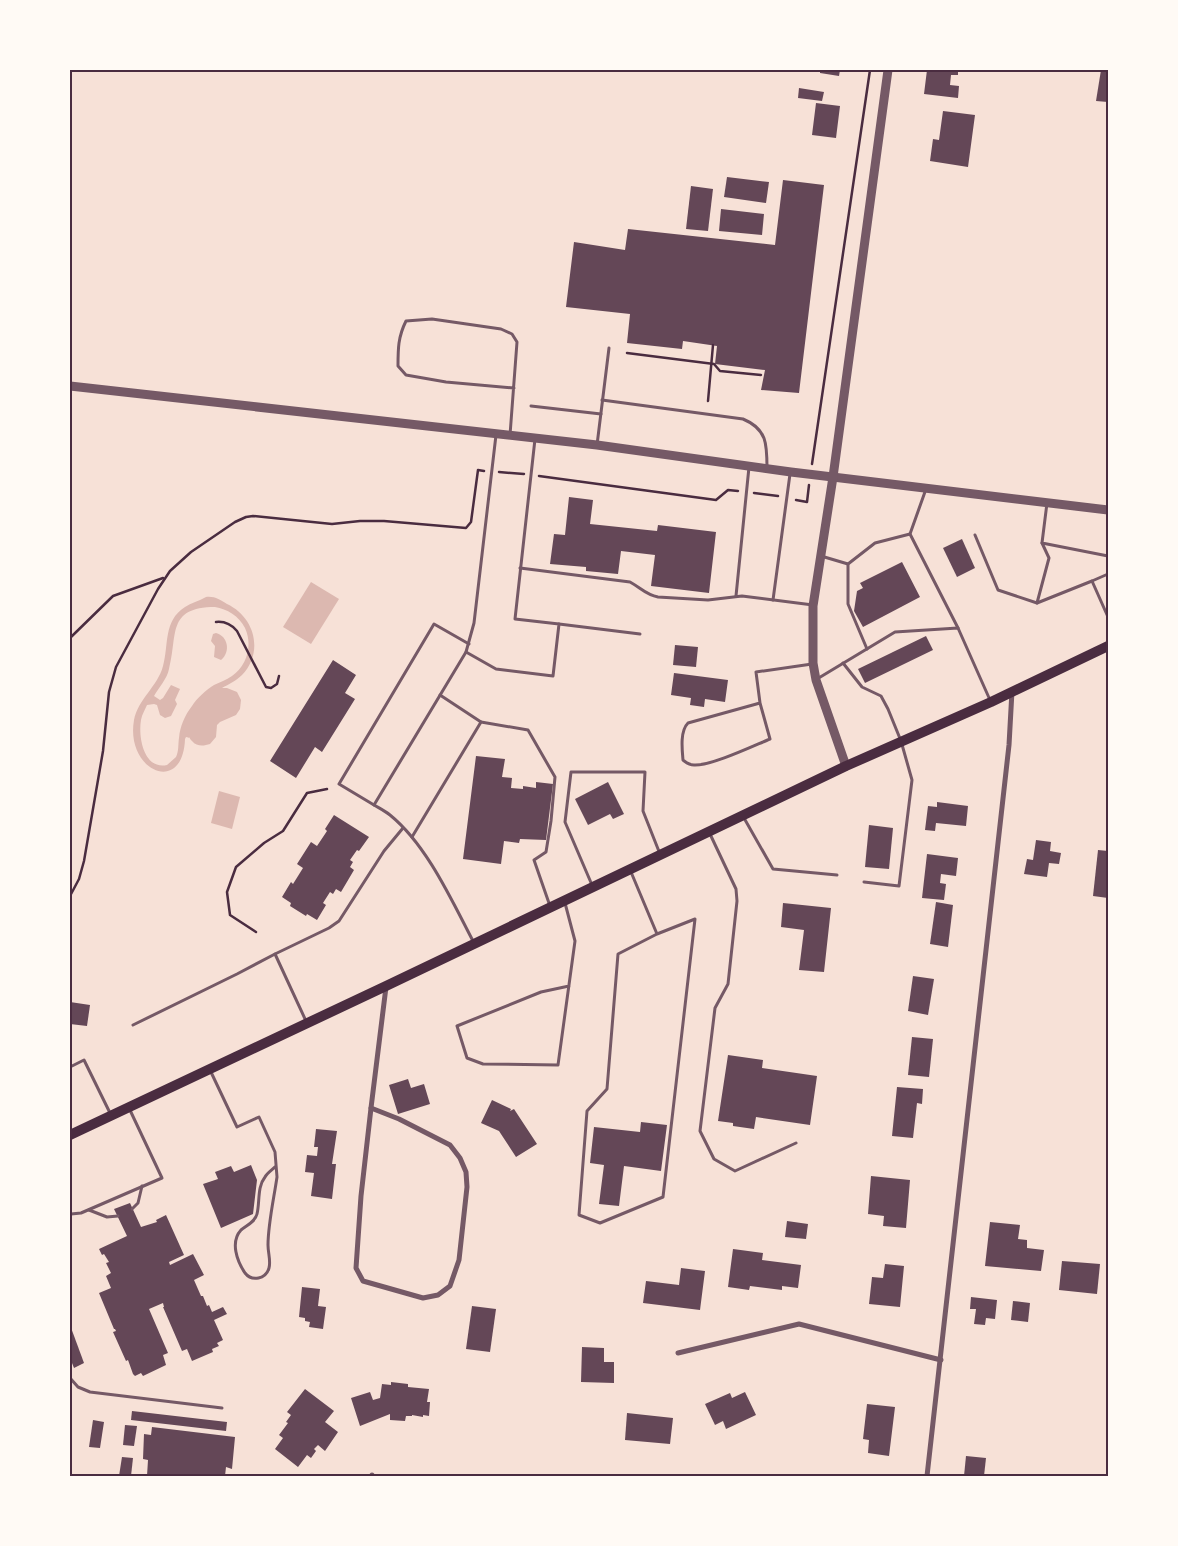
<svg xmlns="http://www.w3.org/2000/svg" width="1178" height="1546" viewBox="0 0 1178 1546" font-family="Inter,sans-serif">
  <rect width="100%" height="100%" fill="#f7e1d7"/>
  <g fill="#dcb8b0" fill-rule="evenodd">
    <path d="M311 582 339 599 311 644 283 627Z"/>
    <path d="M206 597C215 596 220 600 227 604 255 617 264 652 242 675 236 681 229 684 222 688H227L237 692 241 700 240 709 236 715 220 722 217 725 216 737 210 744C204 746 197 747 192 741 187 736 193 739 186 737L185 739C183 796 125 771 134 720 138 699 158 686 163 666 169 645 163 621 185 607 191 603 199 601 206 597ZM215 607C227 609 239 616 245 628 253 645 247 666 232 676 226 680 220 682 214 685 206 690 197 698 192 706 185 715 180 726 179 738 178 744 179 751 176 757L167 765C144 770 138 737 141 720 142 714 145 710 147 705L154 704 157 705 160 715 165 718 171 716 177 704 175 700 180 689 171 685 163 698 160 700 154 696C159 687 167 679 169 669 178 636 166 607 215 607Z"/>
    <path d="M216 633C228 636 231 652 221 660L214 657 215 646 211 641 213 634Z"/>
    <path d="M219 791 240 797 232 829 211 823Z"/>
  </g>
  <g fill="#644757">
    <path d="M820 70H840L839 76 820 73Z"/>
    <path d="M927 70 941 71 958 70V75H951L950 85 959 86 958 98 924 94Z"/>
    <path d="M1101 70H1108V102L1096 101Z"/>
    <path d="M799 88 824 92 822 101 798 98Z"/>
    <path d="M816 103 840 106 836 138 812 135Z"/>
    <path d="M943 111 975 115 968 167 930 161 933 139 939 140Z"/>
    <path d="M727 177 769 182 766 203 724 197Z"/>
    <path d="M783 180 824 185 799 393 761 390 765 370 715 364 717 346 683 341 682 349 627 343 630 314 566 307 574 242 625 250 628 229 775 245Z"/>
    <path d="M691 186 713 189 708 231 686 229Z"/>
    <path d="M721 209 764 214 762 235 719 231Z"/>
    <path d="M569 497 593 500 590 524 657 531 658 525 716 532 709 593 651 586 655 555 621 551 618 574 586 571V567L550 564 554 534 565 535Z"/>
    <path d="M962 539 975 568 957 577 943 548Z"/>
    <path d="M902 562 920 597 863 627 854 611 857 591 863 588 860 583Z"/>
    <path d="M926 636 933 650 865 683 858 669Z"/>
    <path d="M675 645 698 647 696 667 673 665Z"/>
    <path d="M333 660 356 675 345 693 355 699 322 752 315 747 296 778 270 761Z"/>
    <path d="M674 673 728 680 725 702 705 699 704 707 690 705 691 698 671 695Z"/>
    <path d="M476 756 505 759 502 777 512 778 511 788 523 789V786L536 788V782L553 784 546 840 520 839 519 843 504 841 501 864 463 859Z"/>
    <path d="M608 782 624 814 613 819 610 814 588 825 575 799Z"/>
    <path d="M937 802 968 806 966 826 936 823 935 831 925 830 928 806 937 807Z"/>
    <path d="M334 815 369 837 359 851 357 850 350 860 353 862 350 867 354 870 341 892 336 889 333 894 330 892 323 903 326 905 317 920 307 914 306 916 290 906 291 903 282 897 291 882 293 884 303 868 297 864 311 842 317 846 327 831 325 829Z"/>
    <path d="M869 825 893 828 889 869 865 867Z"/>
    <path d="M1036 840 1051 842 1050 851 1061 853 1059 864 1049 863 1047 877 1024 874 1027 859 1033 860Z"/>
    <path d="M1098 850 1108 851V898L1093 896Z"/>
    <path d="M927 854 958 858 956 876 941 874 940 883 946 884 944 900 922 898Z"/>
    <path d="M936 902 953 905 948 947 930 944Z"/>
    <path d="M783 903 831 908 824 972 799 970 804 930 781 927Z"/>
    <path d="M913 976 934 979 928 1015 908 1011Z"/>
    <path d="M70 1002 90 1005 87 1026 70 1024Z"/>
    <path d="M912 1037 933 1039 929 1077 908 1075Z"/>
    <path d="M728 1055 763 1060 762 1068 817 1076 810 1125 756 1117 754 1129 733 1126V1123L718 1121Z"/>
    <path d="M408 1079 411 1088 424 1084 430 1104 398 1114 389 1085Z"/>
    <path d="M897 1087 923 1089 922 1104 917 1103 913 1138 892 1136Z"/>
    <path d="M492 1100 511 1109 510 1111 514 1109 537 1144 516 1157 499 1131 481 1123Z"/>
    <path d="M641 1122 667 1125 661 1171 624 1166 619 1206 599 1204 604 1165 590 1163 594 1127 640 1132Z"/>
    <path d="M316 1129 337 1131 332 1164H336L332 1199 311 1196 314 1173 305 1172 307 1155 317 1156 318 1147H314Z"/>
    <path d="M251 1165 257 1180 253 1214 221 1228 203 1184 218 1179 215 1172 231 1166 234 1172Z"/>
    <path d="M871 1176 910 1180 906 1228 883 1226 884 1216 868 1214Z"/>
    <path d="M130 1203 141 1227 157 1222 156 1220 166 1215 184 1255 169 1262 170 1265 193 1254 204 1275 194 1280 201 1296H203L207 1306 209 1305 212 1312 223 1307 227 1314 214 1320 223 1340 217 1343 219 1346 212 1349 213 1352 192 1361 187 1349 182 1351 163 1307H164L163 1303 149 1309 168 1353 163 1355 166 1365 143 1376 141 1373 135 1376 133 1374 128 1360 126 1361 113 1332 116 1331 115 1329H114L99 1293 111 1288 106 1276 111 1273 106 1263 109 1262 104 1254 102 1255 99 1249 127 1236 114 1209Z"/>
    <path d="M787 1221 808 1224 806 1239 785 1237Z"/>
    <path d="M990 1222 1020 1225 1018 1239 1027 1240V1248L1044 1250 1041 1271 985 1266Z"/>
    <path d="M733 1249 763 1253 762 1260 801 1265 798 1288 782 1286V1290L750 1286 749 1290 728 1287Z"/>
    <path d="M1062 1261 1100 1264 1097 1294 1059 1290Z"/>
    <path d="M885 1264 904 1266 900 1307 869 1304 872 1277 883 1278Z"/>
    <path d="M681 1268 705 1271 700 1310 643 1303 646 1281 679 1285Z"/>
    <path d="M302 1287 320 1289 318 1306 326 1307 323 1329 309 1327 310 1322 305 1321V1318L299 1317Z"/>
    <path d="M971 1297 997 1300 995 1319 986 1318 985 1325 974 1324 976 1309H970Z"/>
    <path d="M1013 1301 1030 1303 1028 1322 1011 1320Z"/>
    <path d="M472 1306 496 1309 490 1352 466 1349Z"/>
    <path d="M70 1325 84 1363 74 1368 70 1358Z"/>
    <path d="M582 1347 604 1348V1362H614V1383L581 1382Z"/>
    <path d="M391 1382 408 1384V1387L429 1389 427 1402H430L429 1416 423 1415V1417L412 1415V1416H406L405 1421 390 1420V1414L360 1426 351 1398 370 1392 373 1400 380 1398 382 1384 391 1385Z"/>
    <path d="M305 1389 334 1411 325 1422 338 1432 325 1451 318 1445 314 1449 316 1451 311 1458 307 1455 298 1467 275 1449 283 1438 279 1435 288 1423 286 1422 291 1415 287 1412Z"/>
    <path d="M745 1392 756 1415 726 1429 723 1421 715 1425 705 1404 730 1393 732 1398Z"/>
    <path d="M867 1404 895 1407 889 1456 868 1453 869 1440 863 1439Z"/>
    <path d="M132 1411 227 1422 226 1431 131 1420Z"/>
    <path d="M627 1413 673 1418 670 1444 625 1440Z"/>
    <path d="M93 1420 104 1422 100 1448 89 1447Z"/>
    <path d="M125 1425 137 1426 134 1446 123 1445Z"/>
    <path d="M152 1427 235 1437 232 1469 226 1467 225 1476H147L148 1460 143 1459 144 1434 151 1435Z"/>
    <path d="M966 1456 986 1458 984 1476H964Z"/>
    <path d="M122 1457 133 1458 131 1476H119Z"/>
  </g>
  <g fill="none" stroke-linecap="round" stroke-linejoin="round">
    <g stroke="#4a2c40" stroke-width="2.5">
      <path d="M627 353 714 364 720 371 761 375"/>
      <path d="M708 401 713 345"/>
      <path d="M812 464 870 70"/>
      <path d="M499 472 524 474"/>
      <path d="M539 476 716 500 728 490 738 491"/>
      <path d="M754 493 778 496"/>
      <path d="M796 500 807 502 809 485"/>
      <path d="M216 622C225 621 231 624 237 631L266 687 271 688 277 684 279 676"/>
      <path d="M70 638 113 596 163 578"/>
      <path d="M70 896 79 879 84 861 103 751 109 692 116 667 158 589 170 571 191 552 235 522 246 517 253 516 332 524 360 521H384L466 528 471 522 478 470 484 471"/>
      <path d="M256 932 230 915 227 892 236 867 264 843 283 831 307 793 327 789"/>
    </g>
    <g stroke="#755966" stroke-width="3">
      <path d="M602 400 743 419C767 429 767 444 767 468"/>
      <path d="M531 406 601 414"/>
      <path d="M510 435 517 342 512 334 501 329 432 319 406 321C398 337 398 349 398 366L406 375 446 382 514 388"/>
      <path d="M597 445 609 348"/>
      <path d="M926 489 910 534 958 628"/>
      <path d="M1047 503 1042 543 1108 556"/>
      <path d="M975 535 998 590 1037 603 1092 581"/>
      <path d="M821 556 848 564"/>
      <path d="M520 568 630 582C641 588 646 595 658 597L708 600 742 596 813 605"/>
      <path d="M1108 574 1092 581 1108 617"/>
      <path d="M736 596 749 467"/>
      <path d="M773 600 790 474"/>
      <path d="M1037 603 1049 558 1042 543"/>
      <path d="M559 624 640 634"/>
      <path d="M867 649 848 604V564L875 543 910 534"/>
      <path d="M466 652 496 669 553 676 559 624 515 619 535 439"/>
      <path d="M843 663 862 687 881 696 888 709 901 741 912 780 899 886 864 882"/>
      <path d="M817 679 895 632 958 628 990 700"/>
      <path d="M440 695 481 722"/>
      <path d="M760 703 770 739C753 746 711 766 694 765 689 765 687 763 683 760 682 749 680 731 688 723L760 703 756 672 812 664"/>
      <path d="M374 805 339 784 434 624 469 644"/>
      <path d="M744 818 773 869 837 875"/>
      <path d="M710 834 736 889 737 901 728 984 715 1008 700 1131 714 1159 735 1171 796 1143"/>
      <path d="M412 837 481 722 528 730 555 777 551 821 546 852 534 860 550 906"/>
      <path d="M631 872 657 934 618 954 607 1089 587 1111 579 1215 600 1223 663 1197 695 919 657 934"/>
      <path d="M592 885 565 822 571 772H645L643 811 660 854"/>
      <path d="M565 903 575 941 558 1065 483 1064 467 1058 457 1026 541 992 569 986"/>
      <path d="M474 943C452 901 427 845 390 815 385 811 379 808 374 805L466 652 474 623 496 435"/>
      <path d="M306 1021 275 954 329 928 339 921 384 851 403 828"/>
      <path d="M133 1025 237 974 275 954"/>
      <path d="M70 1067 84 1060 111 1115"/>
      <path d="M210 1070 237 1127 259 1117 275 1152 277 1177C274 1198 268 1224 268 1245 268 1253 271 1261 269 1268 266 1279 252 1282 245 1273 237 1261 230 1242 241 1230 247 1225 255 1222 257 1214 260 1202 257 1187 265 1177 267 1173 272 1170 276 1166"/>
      <path d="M132 1209 138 1203 142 1186"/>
      <path d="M89 1210 107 1217 118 1216"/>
      <path d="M71 1214 81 1213 162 1178 129 1108"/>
      <path d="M70 1378 78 1387 90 1392 222 1408"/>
    </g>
    <g stroke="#755966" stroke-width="5">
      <path d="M371 1108 399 1119 450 1145 460 1158 466 1172 467 1187 459 1260 450 1286 438 1295 423 1298 363 1281 356 1268 361 1196Z"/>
      <path d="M371 1108 386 987"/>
      <path d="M678 1353 799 1324 941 1360"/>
      <path d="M372 1475V1476"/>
      <path d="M927 1476 1009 745 1012 691"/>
    </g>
    <g stroke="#755966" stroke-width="9">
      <path d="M70 386 597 445 791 472 1108 510"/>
      <path d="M846 766 816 680 813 663V606L833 477 888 70"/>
    </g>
    <path stroke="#4a2c40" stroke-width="10" d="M70 1135 386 986 846 766 991 702 1108 646"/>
  </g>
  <rect width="1178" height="1546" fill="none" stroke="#fffaf5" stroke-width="142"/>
  <rect x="71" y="71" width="1036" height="1404" fill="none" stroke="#4a2c40" stroke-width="2"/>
</svg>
